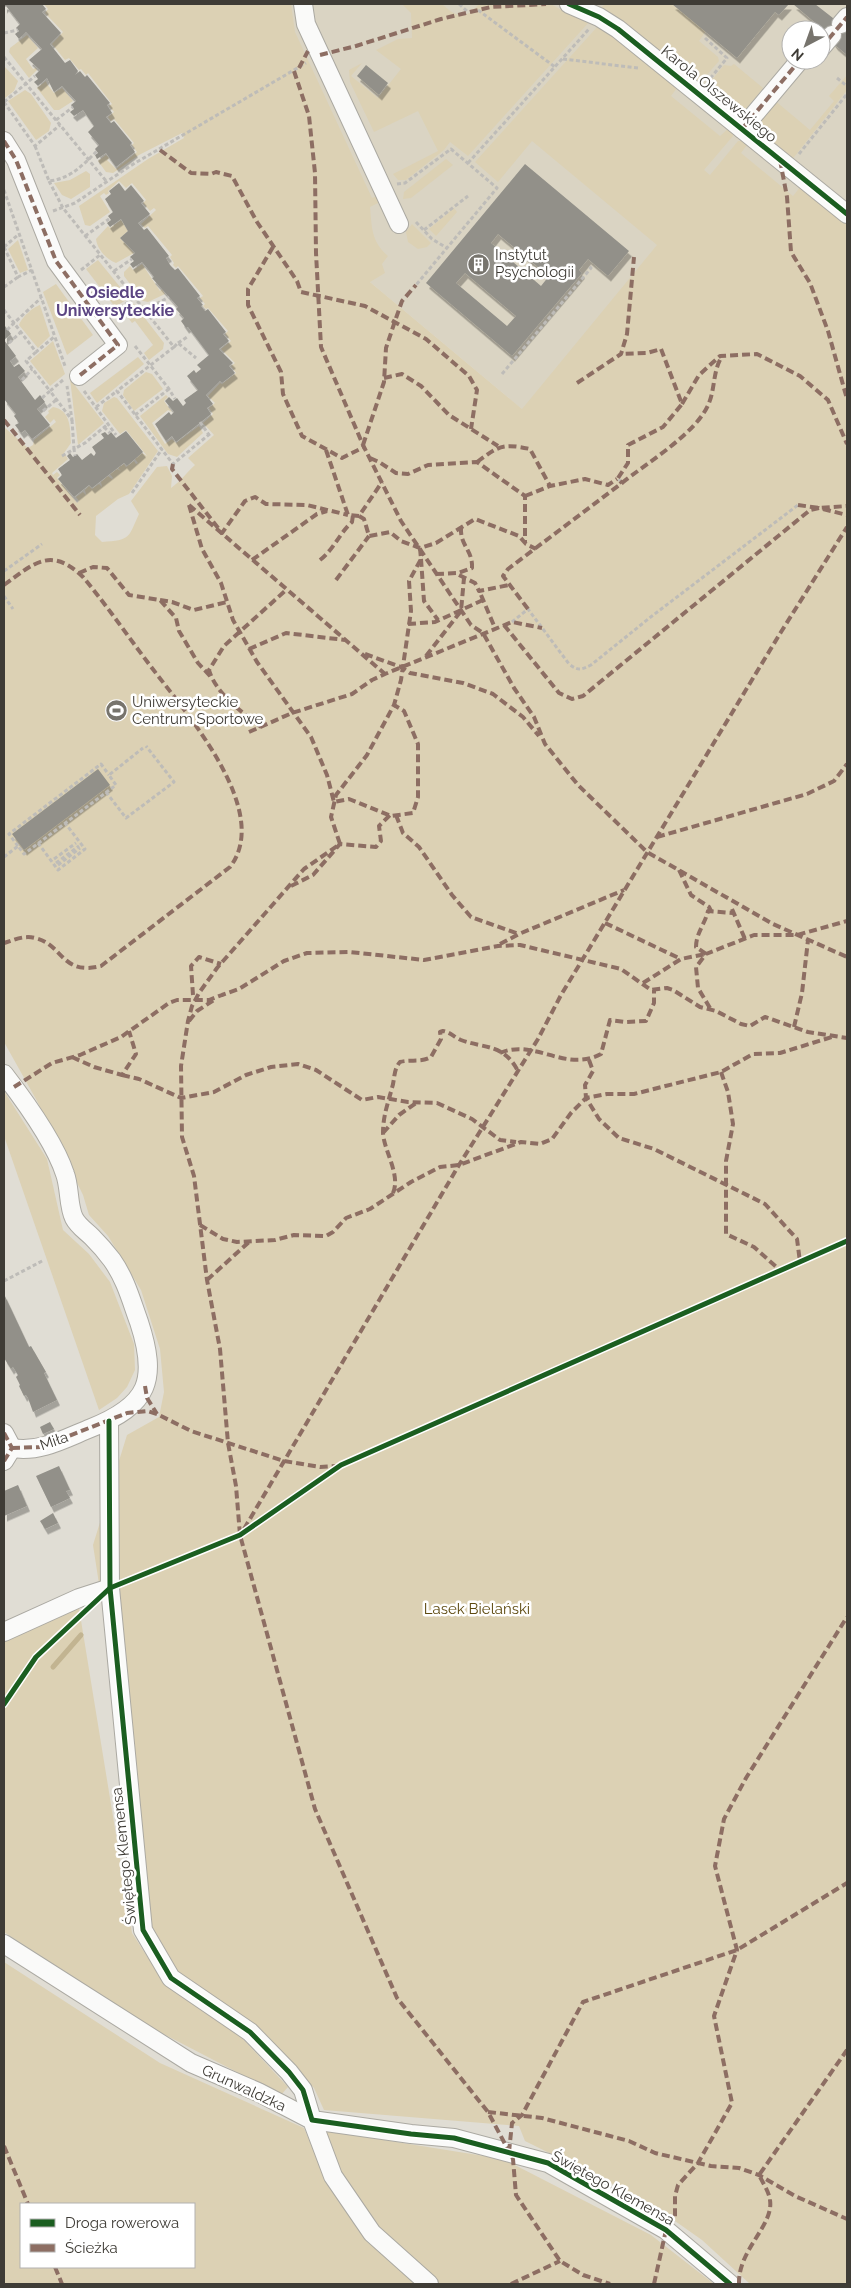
<svg xmlns="http://www.w3.org/2000/svg" width="851" height="2288" viewBox="0 0 851 2288" font-family="Raleway,sans-serif">
  <defs>
    <filter id="shadow"><feDropShadow dx="3" dy="5.5" stdDeviation="0" flood-color="#0004"/></filter>
  </defs>
  <rect width="100%" height="100%" fill="#e0ddd4"/>
  <path fill="#dad4c3" fill-rule="evenodd" d="M271 4H847V236L590 466 370 282 313 72 292 27ZM791 30H821V60H791Z"/>
  <g fill="#dcd1b4" fill-rule="evenodd">
    <path d="M44 4H291L295 32 372 198 378 196 380 202 370 207C372 228 371 241 388 256L382 264 385 273 370 282 522 409 657 245 532 141 498 182 475 162 598 26 600 25 677 85V88L671 96 720 136 729 128 733 133V136L704 170 710 175 738 141H746L747 145 741 153 793 196 801 186 847 224V2284H750L702 2240 648 2202 525 2141 519 2126 324 2110 314 2088 255 2026 176 1972 152 1927 93 1545 127 1435 159 1417 164 1392 160 1349 141 1290 108 1236 89 1215 83 1195 37 1101 4 1042V427L28 448 33 445 34 440 56 422 54 419 50 423 45 417 49 413 48 411 53 407C71 410 70 428 71 443L64 453 68 459 52 473 53 475 57 472 60 475 57 478 77 503 79 501 76 497 83 492 86 495 85 490 89 486 92 489 99 484 102 487 101 482 108 476 112 479 113 478 110 474 117 469 121 471 118 468 124 464 126 467 134 461 136 464 138 463 135 459 142 453 147 456 126 430 120 434 102 411 104 403 114 397 117 398 158 451 129 494 118 499 96 516 95 535 102 542C131 540 128 538 139 514L131 501 157 467 167 466 172 476 171 488C181 481 186 473 195 465L188 458 214 435 203 423 213 414 209 408 215 403 208 396 220 383 222 384 236 373 231 366 235 363 221 349 231 341 225 334 228 331 208 308 206 309 203 306 205 304 200 298 203 296 178 266 176 268 173 265 174 263 170 257 172 255 148 226 145 228 141 224 156 210 154 208 150 211 143 203 146 200 132 183 126 188 119 181 108 191 109 193 106 195 104 193 100 196 110 212 90 226 85 225 79 206 148 159 184 138 182 133 139 155 113 173 106 172 98 161 106 155 109 158 107 160 116 169 137 152 132 145 134 143 114 119 111 121 108 117 114 112 109 106 112 104 88 73 86 75 81 69 79 70 69 58 65 60 52 44 63 32 45 13 48 9Z"/>
    <path d="M402 4H442C457 18 465 20 479 4H551L568 14 590 21 468 156 450 142 444 150 406 180H398L393 174 438 151 418 111 374 132 350 82 349 70 362 63 351 76 378 98 401 69 376 50 398 39 412 38 411 13Z"/>
    <path d="M605 4H672L706 31 699 41 718 57 719 61 698 85 600 9Z"/>
    <path d="M27 35 38 48 26 59 33 69 36 68 37 70 29 78 9 52 10 48Z"/>
    <path d="M734 64 763 88 747 108 750 111 732 112 704 90 724 65 731 66Z"/>
    <path d="M4 66 18 81 14 91 5 98Z"/>
    <path d="M847 75V90L791 161 760 135 757 120 773 99 810 130 834 101 829 96Z"/>
    <path d="M46 81 47 84 54 93 62 88 73 101 59 110H54L37 88Z"/>
    <path d="M25 90 31 94 51 123 49 131 36 140 8 101Z"/>
    <path d="M446 159 453 165 411 198 403 199 404 192Z"/>
    <path d="M86 171 90 174V187L71 199 62 195 54 183 70 180Z"/>
    <path d="M454 208 457 212 436 236 429 229Z"/>
    <path d="M121 220 128 231 120 238 134 253 116 263C107 260 97 249 96 239L108 226 110 228Z"/>
    <path d="M412 224 431 243 427 247 418 249 408 242 406 232Z"/>
    <path d="M18 240 28 270 20 273 8 249Z"/>
    <path d="M98 260 129 298 115 307 86 269Z"/>
    <path d="M142 264 160 291 162 289 165 294 148 302 143 301 124 276V272L130 266 133 270Z"/>
    <path d="M56 284 93 335 67 355 43 292Z"/>
    <path d="M134 304 164 343 163 349 149 360 144 353 153 345 135 321 132 323 124 312Z"/>
    <path d="M40 305 50 336 38 348 19 325C21 318 33 307 40 305Z"/>
    <path d="M53 341 65 374 50 386 30 361Z"/>
    <path d="M138 357 144 364 97 403 90 393Z"/>
    <path d="M146 372 152 374 163 389 134 411 123 395 124 390Z"/>
    <path d="M70 379 104 423 78 445Z"/>
    <path d="M166 395 168 397 164 401 172 412 168 410 152 423 165 444 172 439 176 443 199 426 203 433 177 457 168 454 140 416Z"/>
    <path d="M4 1091 47 1159 63 1230 89 1254 110 1282 134 1344 135 1370 127 1387 117 1398 99 1410 4 1136Z"/>
    <path d="M78 1602 132 1933 166 1986 242 2038 288 2087 281 2095 152 2028 4 1932V1633Z"/>
    <path d="M4 1962 160 2063 304 2128 326 2180 418 2284H4ZM21 2204H194V2267H21Z"/>
    <path d="M321 2130 503 2159 651 2235 714 2284H440L377 2228 339 2172Z"/>
  </g>
  <g fill="none" stroke-linecap="round" stroke-linejoin="round">
    <path stroke="#c2b491" stroke-width="5" d="M53 1667 81 1635"/>
  </g>
  <g fill="#929089" fill-rule="evenodd" filter="url(#shadow)">
    <path d="M4 4H42L46 9 42 12 61 33 50 44 65 63 70 60 78 71 75 75 80 71 85 77 87 75 110 103 107 105 112 113 106 117 111 123 114 121 132 143 130 145 135 152 116 167 106 153 97 159 95 155 98 153 95 149 99 145 88 132 94 126 83 110 74 116 70 112 74 109 71 105 76 101 62 86 54 92 47 78 38 86 34 82 38 79 35 75 40 70 29 60 42 49 26 32 19 39 15 34 19 31 16 28 20 24 6 6 4 8Z"/>
    <path d="M672 4H789L779 15 775 12 737 58Z"/>
    <path d="M793 4H815L847 29V55L835 45 825 31Z"/>
    <path d="M366 65 388 83 379 95 357 76Z"/>
    <path d="M525 164 629 251 608 276 588 259 579 270 582 273 512 356 426 283ZM498 234 549 276 541 286 491 243ZM465 273 516 316 507 326 456 283Z"/>
    <path d="M119 183 125 191 131 185 144 201 141 203 150 214 138 223 144 230 147 228 169 256 166 258 170 265 175 270 178 268 200 296 197 298 203 305 201 306 205 311 208 309 226 332 223 334 229 341 219 349 233 363 229 366 235 373 222 383 220 381 206 395 213 404 207 408 211 414 176 442 172 436 166 441 155 424 169 412 171 415 174 412 165 401 169 397 173 401 177 398 183 406 186 403 184 400 198 390 187 376 194 370 196 373 201 369 197 365 209 355 188 327 186 328 181 321 184 318 176 309 178 307 152 278 154 277 147 268 142 262 133 268 130 264 134 261 130 257 135 253 120 238 128 231 121 219 110 227 107 223 111 220 108 216 113 212 105 199 111 194 109 191Z"/>
    <path d="M5 326 11 334 4 340 16 356 10 361 14 367 19 364 25 371 18 377 35 400 40 395 45 402 37 409 50 425 32 439 25 430 21 433 15 425 19 423 14 416 16 414 4 399V327Z"/>
    <path d="M126 431 143 452 127 466 124 463 92 488 89 485 74 497 58 479 62 475 58 469 70 460 67 456 70 453 73 457 77 454 82 460 91 453 94 456 96 453 92 447 104 438 101 434 105 432 108 435 111 432 116 438Z"/>
    <path d="M98 769 110 785 24 850 12 834Z"/>
    <path d="M4 1294 29 1347 31 1346 46 1372 44 1373 57 1400 33 1412 28 1398 26 1395 24 1396 19 1386 20 1385 16 1377 18 1375 13 1367 11 1369 4 1358Z"/>
    <path d="M50 1422 54 1429 43 1434 40 1427Z"/>
    <path d="M59 1466 70 1490 66 1491 70 1498 51 1507 36 1476Z"/>
    <path d="M18 1485 27 1506 4 1516V1491Z"/>
    <path d="M53 1513 58 1523 45 1529 40 1521Z"/>
  </g>
  <g fill="none" stroke-linecap="round" stroke-linejoin="round">
    <defs>
      <g id="minor">
        <path d="M303 4 306 24 399 224"/>
        <path d="M569 4 599 17 618 29 847 214"/>
        <path d="M841 24 847 17"/>
        <path d="M821 48 832 35"/>
        <path d="M742 129 800 60"/>
        <path d="M4 141 16 160 56 261 118 345 79 376"/>
        <path d="M4 1074C24 1100 55 1143 65 1174 70 1187 68 1206 74 1218 78 1226 86 1231 92 1237 99 1244 106 1252 112 1260 126 1280 131 1300 139 1322 158 1380 149 1405 91 1428 66 1438 40 1453 12 1448"/>
        <path d="M109 1421 110 1588 143 1930 171 1978 250 2032 289 2072 303 2090 312 2120 411 2134 454 2138 548 2163 666 2230 730 2284"/>
        <path d="M4 1433 12 1448"/>
        <path d="M4 1461 12 1448"/>
        <path d="M4 1632 79 1598 110 1588"/>
        <path d="M4 1944 191 2063 258 2092 312 2120 333 2176 372 2233 429 2284"/>
      </g>
    </defs>
    <use href="#minor" stroke="#aba9a2" stroke-width="20"/>
    <g stroke="#bebcb8" stroke-width="3" stroke-dasharray="4 2.5" stroke-linecap="butt">
      <path d="M459 4 468 12"/>
      <path d="M478 10 555 67"/>
      <path d="M4 33 18 30"/>
      <path d="M705 38 727 58 708 81"/>
      <path d="M4 57 107 182"/>
      <path d="M563 59 638 68"/>
      <path d="M837 78 847 86"/>
      <path d="M4 102 35 146 60 125"/>
      <path d="M4 102 35 76"/>
      <path d="M56 120 73 107"/>
      <path d="M35 146 49 181C70 179 83 165 97 151"/>
      <path d="M799 154 847 94"/>
      <path d="M468 163 589 29"/>
      <path d="M49 181 63 208 174 347 117 391 173 464 211 433"/>
      <path d="M397 184 405 183 451 149 497 188 416 285"/>
      <path d="M4 190 65 366"/>
      <path d="M53 211 75 203 130 166 306 63"/>
      <path d="M416 222 432 239 447 248"/>
      <path d="M424 230 468 196"/>
      <path d="M85 236 109 219"/>
      <path d="M4 247 18 277 32 270"/>
      <path d="M4 247 19 234"/>
      <path d="M81 270 100 255"/>
      <path d="M114 271 132 259"/>
      <path d="M4 287 18 277"/>
      <path d="M4 310 14 323 41 298"/>
      <path d="M145 310 169 297"/>
      <path d="M115 312 134 298"/>
      <path d="M7 330 14 323 36 352 54 337"/>
      <path d="M9 343 21 332"/>
      <path d="M178 343 187 337"/>
      <path d="M135 346 169 389 175 399"/>
      <path d="M174 347 178 343 196 358"/>
      <path d="M36 352 26 361 50 391 63 380"/>
      <path d="M502 374 591 268 588 265"/>
      <path d="M22 380 32 369"/>
      <path d="M84 391 116 435"/>
      <path d="M42 398 50 391 72 420 67 386"/>
      <path d="M96 407 117 391"/>
      <path d="M43 411 56 400"/>
      <path d="M135 415 169 389"/>
      <path d="M72 420 74 449 85 443 108 424"/>
      <path d="M200 422 209 435"/>
      <path d="M104 427 110 433"/>
      <path d="M62 456 74 449 75 456"/>
      <path d="M619 479 620 481"/>
      <path d="M132 493 162 449"/>
      <path d="M4 571 42 544"/>
      <path d="M4 596 13 609"/>
      <path d="M512 622 528 609 569 664C578 671 581 670 591 665L652 616 798 505"/>
      <path d="M106 792 126 818 174 782 146 746"/>
      <path d="M38 843 58 870 85 849 65 823"/>
      <path d="M18 846 9 834 101 764 109 775"/>
      <path d="M4 857 18 846 24 854 116 785 109 775 143 748"/>
      <path d="M54 859 76 843"/>
      <path d="M56 863 79 846"/>
      <path d="M58 865 80 848"/>
      <path d="M4 1281 44 1260"/>
    </g>
    <use href="#minor" stroke="#fafaf9" stroke-width="18"/>
    <g stroke="#8d6e63" stroke-width="4" stroke-dasharray="8 4" stroke-linecap="butt">
      <path d="M821 48 847 17"/>
      <path d="M320 55 356 46 441 19 491 7 546 4"/>
      <path d="M299 68 308 51"/>
      <path d="M294 71 309 116 315 173 316 253 321 347 363 445 401 521 471 625 483 633 514 688 534 717 545 744 578 785 647 852 773 924 847 957"/>
      <path d="M742 129 800 60"/>
      <path d="M4 141 16 160 56 261 118 345 79 376"/>
      <path d="M160 150 191 173 211 174 216 172 232 176 257 222 297 281 301 292 365 306 426 339 469 376 477 390 471 429"/>
      <path d="M780 160 787 197 791 252 810 283 828 331 847 399"/>
      <path d="M273 247 248 289V305L281 372 283 394 302 436 342 458 364 447"/>
      <path d="M384 378 402 374 421 386 449 415 498 446"/>
      <path d="M577 383 621 354 627 334 634 257"/>
      <path d="M682 404 699 375 720 356 757 354 800 376 828 400 847 444"/>
      <path d="M4 420 80 515"/>
      <path d="M363 445 384 382 386 348 395 321 402 301 416 285"/>
      <path d="M326 450 348 515 359 516 382 482"/>
      <path d="M370 458 379 462 396 473 408 474 428 465 477 462 525 496V543"/>
      <path d="M477 462C499 446 502 443 530 449L550 486"/>
      <path d="M173 464 172 469 222 533 245 501 255 497 266 504 307 505 348 515"/>
      <path d="M618 478 628 463V445L663 427 682 404 661 349 647 353 621 354"/>
      <path d="M622 483C648 462 697 433 709 403 715 388 713 372 721 358"/>
      <path d="M525 496 550 486 585 479 608 485 617 479"/>
      <path d="M189 505 202 549 221 583 233 620 257 662 311 737 327 775 334 802 349 799 391 816 413 813 418 797V744L404 711 394 705"/>
      <path d="M189 505 385 674"/>
      <path d="M798 505 819 508 847 506"/>
      <path d="M359 516 364 519 369 536 390 532 401 541 420 548 436 543 475 519 519 536 526 544 536 549"/>
      <path d="M420 548 421 559 409 581 411 611 401 680 394 705 367 755 336 795 331 817 340 844 304 869 217 968 199 993 192 1006 188 1021 181 1066 182 1137 194 1176 207 1280 220 1349 228 1443 236 1486 240 1535 315 1809 397 1998 488 2112 513 2159 516 2195 560 2261 583 2275 610 2284"/>
      <path d="M421 559 424 601 438 620"/>
      <path d="M252 560 317 514 327 511"/>
      <path d="M320 560C334 549 339 534 352 522L353 515"/>
      <path d="M79 573 93 567 107 568 129 595 160 600 176 618 179 631 198 663 211 677"/>
      <path d="M436 574 458 573 472 568C473 550 460 546 461 528"/>
      <path d="M459 575 475 583 479 591 509 585"/>
      <path d="M336 580 369 536"/>
      <path d="M4 585C34 563 51 546 83 577 108 607 129 638 152 668 186 713 273 811 230 867L101 966C61 976 63 944 35 938 24 935 14 940 4 943"/>
      <path d="M481 595 495 628"/>
      <path d="M160 600 172 602 194 610 227 602"/>
      <path d="M528 609 503 576 508 569 622 483 620 481"/>
      <path d="M408 624 435 622 483 600"/>
      <path d="M504 625 559 693 572 699 583 696 810 510 819 508 847 515"/>
      <path d="M249 649 286 633 345 640"/>
      <path d="M365 654 401 667 410 673 463 683 493 694 523 717 539 736"/>
      <path d="M426 656 461 611 464 578"/>
      <path d="M261 727C242 712 216 694 209 670L224 646 286 590"/>
      <path d="M249 732 292 713 352 694 372 680 385 674 512 622 542 628"/>
      <path d="M396 815 403 833 419 847 452 895 471 917 519 934"/>
      <path d="M657 837 807 794 834 781 847 764"/>
      <path d="M679 870 691 895 709 907 711 911"/>
      <path d="M291 886 313 875 340 844 376 847 381 841 379 826 390 815"/>
      <path d="M732 909 745 939"/>
      <path d="M605 923 681 959"/>
      <path d="M500 944 519 934 624 890"/>
      <path d="M706 954 696 947C696 933 705 924 708 911L733 913"/>
      <path d="M643 983 681 959 706 954"/>
      <path d="M193 995 191 966 199 957 221 964"/>
      <path d="M710 1008 698 988 696 967 706 954 754 935H797L847 921"/>
      <path d="M189 1021 197 1011 214 1000"/>
      <path d="M794 1027 802 993 808 940"/>
      <path d="M500 1053C534 1038 565 1073 601 1054L610 1020 625 1022 646 1021 654 1003V990"/>
      <path d="M72 1057 94 1067 122 1075 136 1054 129 1031"/>
      <path d="M589 1060 593 1071 585 1085 586 1098 599 1119 619 1138 654 1149 765 1204 797 1239 800 1262"/>
      <path d="M721 1072 728 1092 733 1124 726 1161V1234L754 1247 781 1271"/>
      <path d="M122 1075 139 1079 181 1098 214 1092 246 1075 271 1067 298 1064 316 1070 362 1100 378 1097 408 1102 437 1103 472 1119 500 1140 516 1142"/>
      <path d="M14 1087 52 1063 80 1055 121 1037 169 1003 177 1000H209L222 995 239 989 284 961 307 953 350 952 424 960 498 946 520 945 621 969 651 990 667 988 673 990 700 1007 716 1011 741 1024 750 1026 765 1017 808 1032 847 1038"/>
      <path d="M383 1133 399 1115 416 1103"/>
      <path d="M393 1193C401 1175 384 1151 383 1133 383 1116 388 1103 392 1088 395 1079 393 1070 400 1062 411 1059 421 1063 431 1057L441 1039 440 1032 443 1031C450 1032 454 1037 461 1040 485 1049 503 1043 518 1071"/>
      <path d="M200 1225 223 1239 237 1242 275 1240 294 1235 326 1236 333 1232 346 1218 370 1209 411 1182 440 1167 459 1165 521 1142 540 1144 552 1139 571 1113 586 1098 607 1094H634L721 1072 753 1054 780 1053 832 1037"/>
      <path d="M207 1280 249 1242"/>
      <path d="M145 1386 147 1398 157 1414"/>
      <path d="M4 1433 12 1448"/>
      <path d="M12 1448 41 1447 127 1413 147 1411 157 1414 191 1431 284 1461 320 1467 337 1466"/>
      <path d="M4 1461 12 1448"/>
      <path d="M244 1529 459 1165 538 1039 561 995 781 632 847 527"/>
      <path d="M488 2112 542 2118 629 2141 655 2153 711 2166 739 2168 759 2175 795 2196 847 2219"/>
      <path d="M4 2146 28 2204"/>
      <path d="M509 2152 512 2123 522 2115 583 2002 737 1950 847 1883"/>
      <path d="M55 2267 62 2284"/>
      <path d="M511 2284 560 2261"/>
      <path d="M654 2284 666 2230 675 2218V2196L678 2185 698 2163 732 2103 714 2016 737 1950 715 1866 724 1819 746 1778 847 1617"/>
      <path d="M739 2284C738 2249 774 2226 770 2200 769 2192 763 2183 759 2175L847 2050"/>
    </g>
    <defs>
      <g id="cycleway">
        <path d="M569 4 599 17 618 29 847 214"/>
        <path d="M109 1421 110 1588 143 1930 171 1978 250 2032 289 2072 303 2090 312 2120 411 2134 454 2138 548 2163 666 2230 730 2284"/>
        <path d="M4 1704 36 1657 110 1588 240 1535 341 1465 847 1241"/>
      </g>
    </defs>
    <use href="#cycleway" stroke="#fff" stroke-width="8"/>
    <use href="#cycleway" stroke="#1b5e20" stroke-width="5"/>
  </g>
  <defs>
    <symbol id="building-disc" viewBox="-11 -11 22 22"><circle r="9.5" fill="#77746d" stroke="#fff"/><path d="M-4-6H4V6H1V3H-1V6H-4ZM-2.5-4.3h1.7v1.8h-1.7ZM.8-4.3h1.7v1.8H.8ZM-2.5-1h1.7V.8h-1.7ZM.8-1h1.7V.8H.8Z" fill="#fff"/></symbol>
    <symbol id="stadium-disc" viewBox="-11 -11 22 22"><circle r="9.5" fill="#77746d" stroke="#fff"/><path d="M0-5a6.5 5 0 1 0 0 10a6.5 5 0 1 0 0-10ZM-3.5-1.8h7v3.6h-7Z" fill="#fff"/></symbol>
  </defs>
  <g fill-rule="evenodd">
    <use href="#building-disc" x="466" y="252" width="25" height="25"/>
    <use href="#stadium-disc" x="104" y="698" width="25" height="25"/>
  </g>
  <g text-anchor="middle" dominant-baseline="central" stroke-width="5" stroke-linejoin="round" paint-order="stroke">
    <g font-size="15" fill="#3f3c36" stroke="#fff">
      <text transform="translate(719 94) rotate(39)">Karola Olszewskiego</text>
      <text transform="translate(54 1441) rotate(-19)">Miła</text>
      <text transform="translate(124 1856) rotate(-96)">Świętego Klemensa</text>
      <text transform="translate(244 2088) rotate(25)">Grunwaldzka</text>
      <text transform="translate(613 2188) rotate(29)">Świętego Klemensa</text>
    </g>
    <g font-size="15" fill="#3f3c36" stroke="#fff" text-anchor="start">
      <text x="495" y="255">Instytut<tspan x="495" dy="17">Psychologii</tspan></text>
      <text x="132" y="702">Uniwersyteckie<tspan x="132" dy="17">Centrum Sportowe</tspan></text>
    </g>
    <g font-size="15" fill="#5e4a10" stroke="#fff">
      <text x="477" y="1609">Lasek Bielański</text>
    </g>
    <g font-size="16" font-weight="bold" fill="#5b4582" stroke="#fff">
      <text x="115" y="292">Osiedle<tspan x="115" dy="18">Uniwersyteckie</tspan></text>
    </g>
  </g>
  <rect width="851" height="2288" fill="none" stroke="#3f3c36" stroke-width="10"/>
  <rect x="20" y="2203" width="175" height="65" fill="#ffffff" stroke="#b2b1af"/>
  <rect x="30" y="2219" width="25" height="8" fill="#1b5e20" stroke="#b2b1af"/>
  <text x="65" y="2228" font-size="15" fill="#3f3c36">Droga rowerowa</text>
  <rect x="30" y="2244" width="25" height="8" fill="#8d6e63" stroke="#b2b1af"/>
  <text x="65" y="2253" font-size="15" fill="#3f3c36">Ścieżka</text>
  <g transform="translate(806 45) rotate(221)"><circle r="24" fill="#ffffff" stroke="#b2b1af"/>
  <path d="M0-4L9 19L0 12L-9 19Z" fill="#77746d"/>
  <text y="-8" font-size="14" font-weight="bold" text-anchor="middle" fill="#3f3c36">N</text>
  </g>
</svg>
